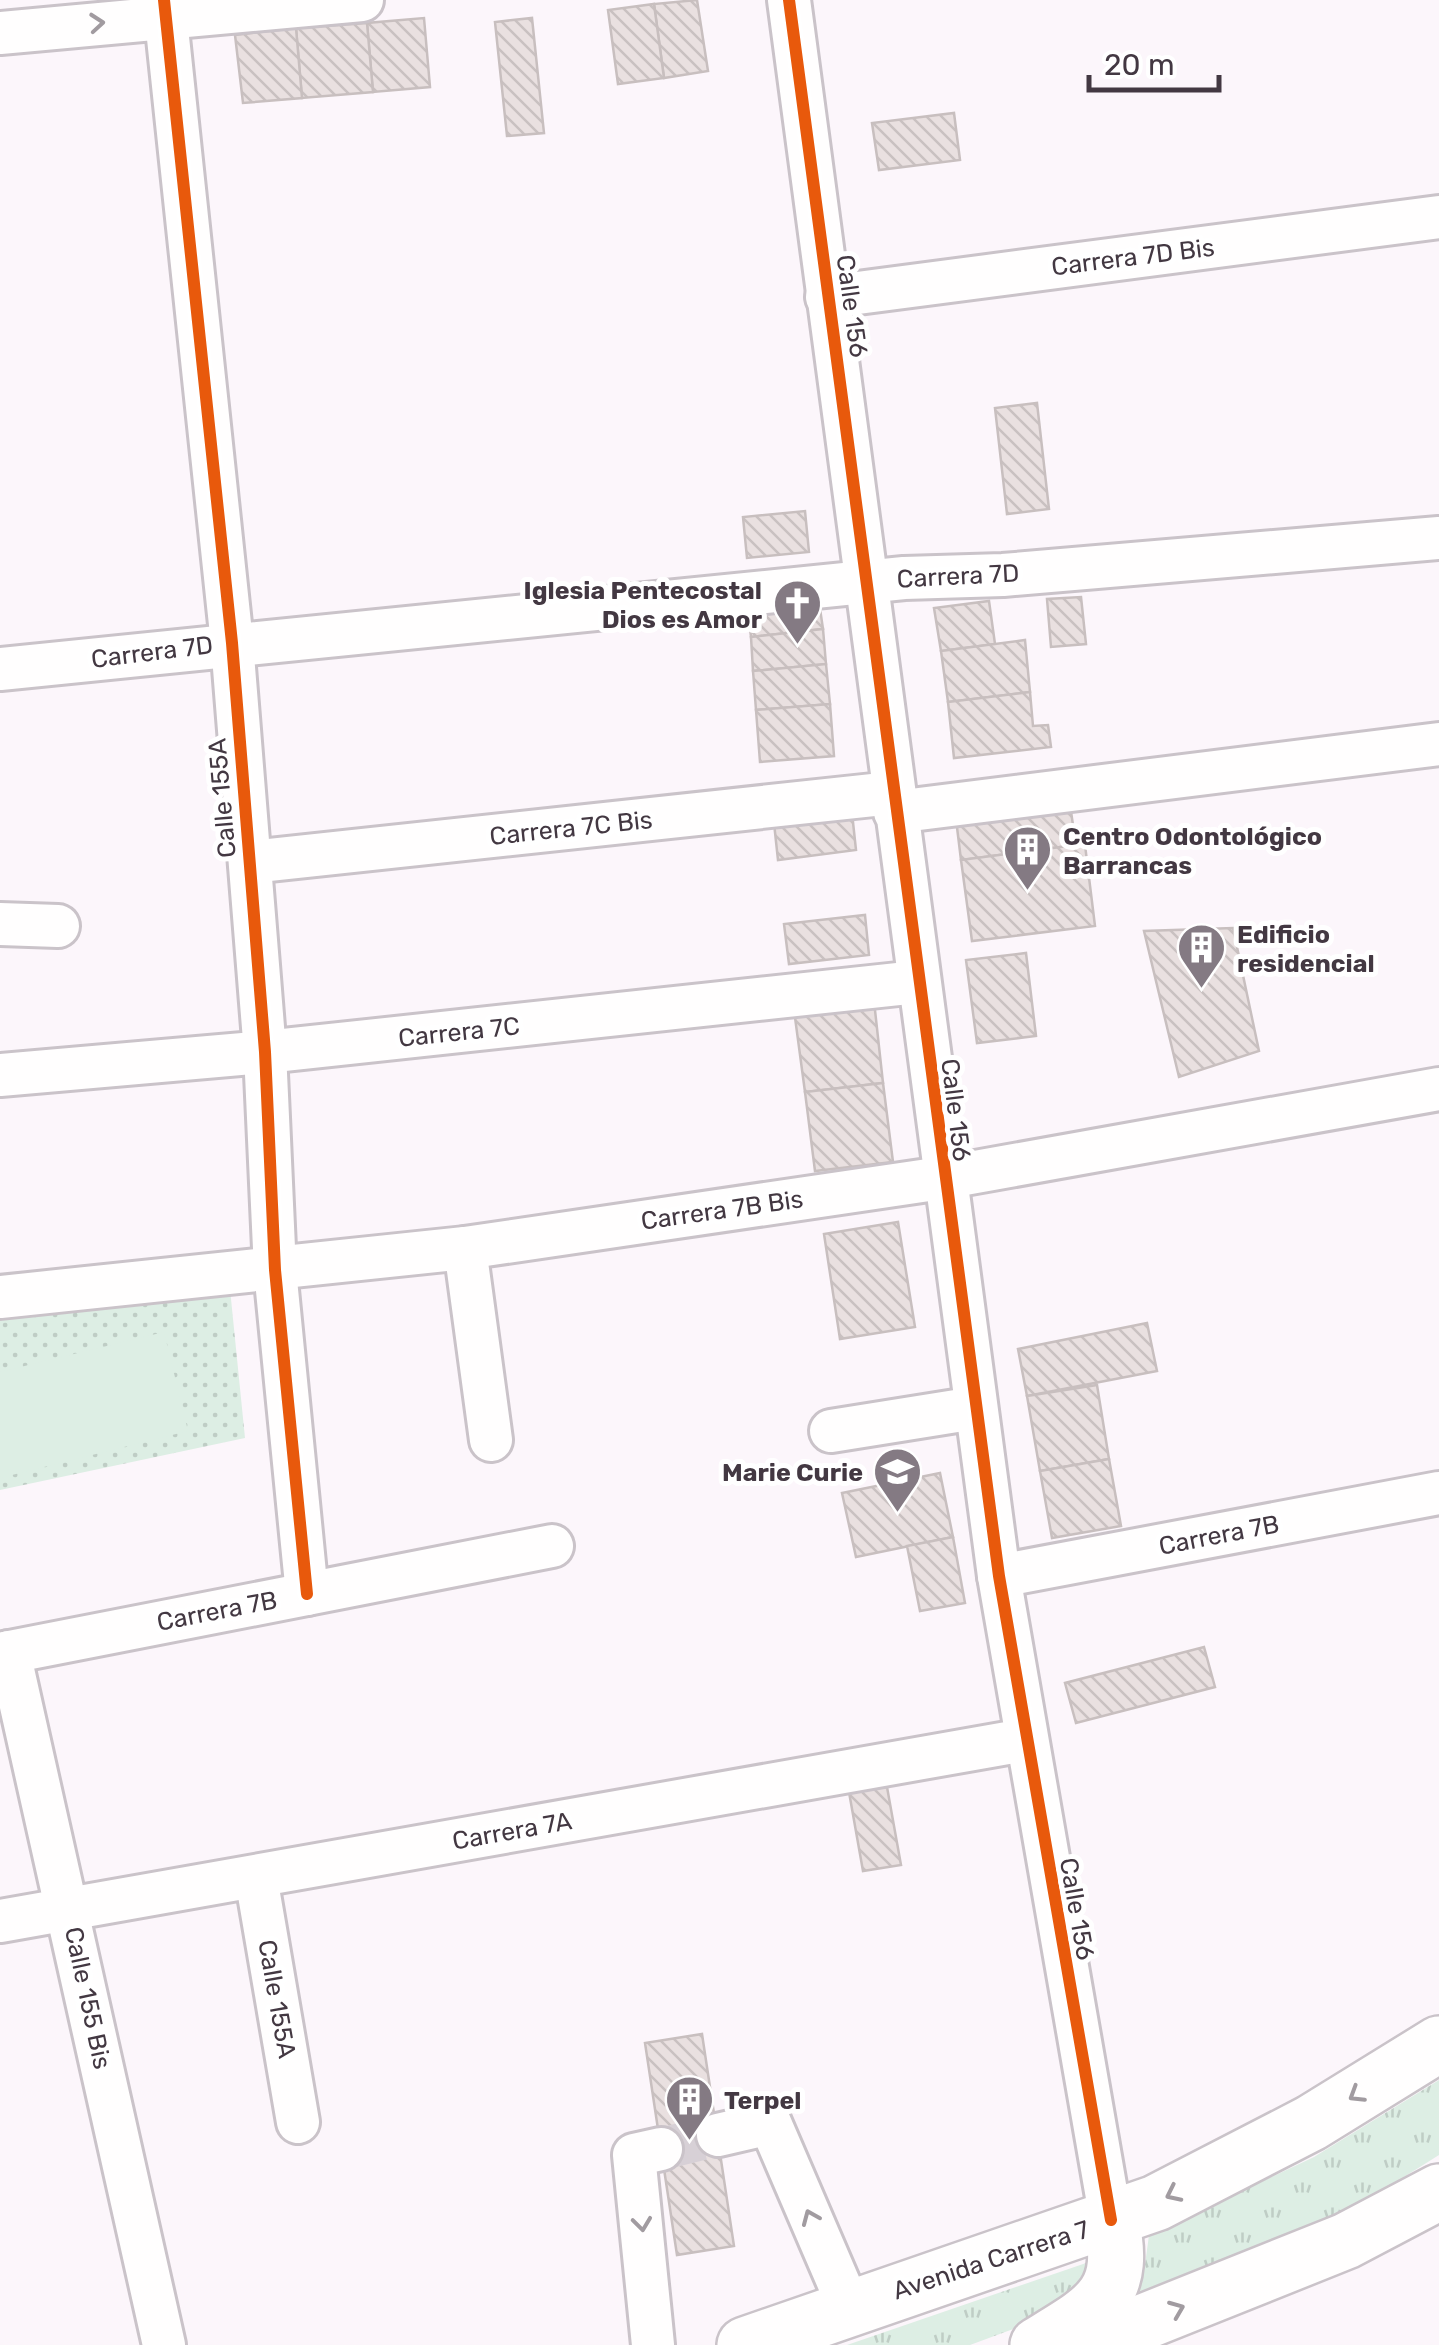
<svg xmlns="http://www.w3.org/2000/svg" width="1439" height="2345" viewBox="0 0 1439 2345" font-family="Rubik,sans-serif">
  <defs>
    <pattern id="grass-tufts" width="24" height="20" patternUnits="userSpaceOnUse" patternTransform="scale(2.5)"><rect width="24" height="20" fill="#ddeee4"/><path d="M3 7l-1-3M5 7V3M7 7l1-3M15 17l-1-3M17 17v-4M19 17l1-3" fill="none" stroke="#bfcdc5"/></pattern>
    <pattern id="park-dots" width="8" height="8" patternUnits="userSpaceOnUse" patternTransform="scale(2.5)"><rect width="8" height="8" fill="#ddeee4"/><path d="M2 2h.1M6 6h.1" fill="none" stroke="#bfcdc5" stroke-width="1.8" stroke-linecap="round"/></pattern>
    <pattern id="building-back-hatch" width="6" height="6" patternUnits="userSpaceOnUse" patternTransform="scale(2.5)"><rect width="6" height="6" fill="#e9e0e0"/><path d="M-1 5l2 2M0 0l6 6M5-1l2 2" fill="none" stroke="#c9c1c1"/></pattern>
  </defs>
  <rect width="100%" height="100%" fill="#fcf6fb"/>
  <g fill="url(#grass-tufts)">
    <path d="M1439 2080V2155L1364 2202 1130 2309 1144 2272 1149 2235 1314 2157Z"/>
    <path d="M1089 2262V2288L1064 2310 970 2345H847Z"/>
  </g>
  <path fill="url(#park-dots)" d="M230 1289 245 1438 0 1490V1317Z"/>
  <path fill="#ddeee4" d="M164 1332 188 1431 0 1478V1372Z"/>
  <g fill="url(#building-back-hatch)" stroke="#c8bfbf" stroke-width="2.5">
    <path d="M697 0 708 71 664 78 654 4Z"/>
    <path d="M654 4 664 78 618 84 608 10Z"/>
    <path d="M424 18 430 87 373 92 367 23Z"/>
    <path d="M532 18 544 133 507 136 495 22Z"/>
    <path d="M367 23 373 92 302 98 296 28Z"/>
    <path d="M296 28 302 98 243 103 235 35Z"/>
    <path d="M954 113 960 160 879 170 872 123Z"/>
    <path d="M1037 403 1049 509 1007 514 995 408Z"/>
    <path d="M805 511 809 552 747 558 743 517Z"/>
    <path d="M1081 597 1086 644 1051 647 1047 599Z"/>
    <path d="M989 601 995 644 941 651 934 608Z"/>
    <path d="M819 602 823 629 751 637 748 609Z"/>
    <path d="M823 629 826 664 753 671 751 637Z"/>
    <path d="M1025 640 1030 692 948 702 941 651Z"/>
    <path d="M826 664 830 704 756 710 753 671Z"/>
    <path d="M1030 692 1033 726 1048 725 1051 747 954 758 948 702Z"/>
    <path d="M830 704 834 756 760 762 756 710Z"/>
    <path d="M1070 805 1076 845 961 860 956 819Z"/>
    <path d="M852 813 856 850 778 860 774 823Z"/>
    <path d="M1076 845H1085L1095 926 972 941 961 860Z"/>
    <path d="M865 915 869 955 789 964 784 924Z"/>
    <path d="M1233 928 1259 1051 1179 1077 1144 931Z"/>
    <path d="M1026 953 1036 1036 977 1043 966 960Z"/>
    <path d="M874 1001 883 1083 805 1092 794 1010Z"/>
    <path d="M883 1083 893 1162 815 1171 805 1092Z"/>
    <path d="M898 1222 915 1327 840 1339 824 1234Z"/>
    <path d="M1147 1323 1157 1371 1027 1396 1018 1349Z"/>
    <path d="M1097 1385 1109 1459 1040 1471 1027 1396Z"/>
    <path d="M1109 1459 1121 1526 1052 1538 1040 1471Z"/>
    <path d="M940 1473 953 1537 856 1557 842 1493Z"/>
    <path d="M953 1537 965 1603 920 1611 907 1546Z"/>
    <path d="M1204 1647 1215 1687 1076 1723 1065 1683Z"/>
    <path d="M887 1787 901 1865 863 1871 849 1792Z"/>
    <path d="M702 2034 734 2246 677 2255 645 2043Z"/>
  </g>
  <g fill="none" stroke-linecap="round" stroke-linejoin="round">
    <path stroke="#d7d0d6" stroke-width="42" stroke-dasharray="42 21" stroke-linecap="butt" d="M661 2149 718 2135"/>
    <defs>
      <g id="minor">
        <path d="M164 0 232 643 265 1052 275 1270 307 1594"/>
        <path d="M789 0 999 1576 1111 2220"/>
        <path d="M0 33 362 0"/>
        <path d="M827 297 1439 217"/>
        <path d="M0 669 904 578 1003 575 1439 538"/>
        <path d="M895 812 1439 744"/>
        <path d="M250 862 892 793"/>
        <path d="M0 924 58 926"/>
        <path d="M0 1075 265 1052 917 982"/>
        <path d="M465 1248 491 1440"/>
        <path d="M0 1297 465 1248 942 1178 1439 1089"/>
        <path d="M831 1431 975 1408"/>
        <path d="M999 1576 1439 1493"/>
        <path d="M9 1652 164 2345"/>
        <path d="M0 1654 552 1546"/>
        <path d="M256 1877 298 2122"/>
        <path d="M0 1921 1024 1740"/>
        <path d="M718 2135 770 2123 849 2307"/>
        <path d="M653 2345 634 2155 661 2149"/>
      </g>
      <g id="major">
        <path d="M745 2345 1156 2203 1311 2123 1439 2044"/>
        <path d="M1038 2345C1097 2309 1128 2295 1111 2220"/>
        <path d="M1086 2345 1346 2241 1439 2192"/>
      </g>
    </defs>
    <use href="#minor" stroke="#cac3c9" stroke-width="48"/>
    <use href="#major" stroke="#cac3c9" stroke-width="60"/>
    <use href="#minor" stroke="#fffefe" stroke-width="42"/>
    <use href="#major" stroke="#fffefe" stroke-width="55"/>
    <defs>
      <g id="cycleway">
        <path d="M164 0 232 643 265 1052 275 1270 307 1594"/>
        <path d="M789 0 999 1576 1111 2220"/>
      </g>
    </defs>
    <use href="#cycleway" stroke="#fff" stroke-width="19"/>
    <use href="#cycleway" stroke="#e8590c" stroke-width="12"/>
  </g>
  <defs><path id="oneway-chevron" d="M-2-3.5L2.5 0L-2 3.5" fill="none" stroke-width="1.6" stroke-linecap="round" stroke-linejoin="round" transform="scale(2.5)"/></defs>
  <g stroke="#a19ba0">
    <use href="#oneway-chevron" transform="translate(97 23) rotate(-5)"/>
    <use href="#oneway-chevron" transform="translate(1356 2095) rotate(148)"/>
    <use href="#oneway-chevron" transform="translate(1173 2194) rotate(154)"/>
    <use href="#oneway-chevron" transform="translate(810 2217) rotate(-113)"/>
    <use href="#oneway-chevron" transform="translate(642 2224) rotate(83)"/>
    <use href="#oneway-chevron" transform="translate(1177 2309) rotate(-22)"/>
  </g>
  <defs>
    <symbol id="church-pin" viewBox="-11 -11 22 30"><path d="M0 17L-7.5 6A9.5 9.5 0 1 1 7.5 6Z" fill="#847a83" stroke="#fff"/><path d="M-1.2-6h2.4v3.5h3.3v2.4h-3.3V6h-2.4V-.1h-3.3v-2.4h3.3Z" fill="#fff"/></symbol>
    <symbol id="building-pin" viewBox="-11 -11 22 30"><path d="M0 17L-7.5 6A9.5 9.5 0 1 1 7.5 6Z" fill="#847a83" stroke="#fff"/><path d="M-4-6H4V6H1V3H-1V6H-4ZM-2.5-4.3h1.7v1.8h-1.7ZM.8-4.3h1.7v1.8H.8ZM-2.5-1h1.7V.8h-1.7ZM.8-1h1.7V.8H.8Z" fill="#fff"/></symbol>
    <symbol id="school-pin" viewBox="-11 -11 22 30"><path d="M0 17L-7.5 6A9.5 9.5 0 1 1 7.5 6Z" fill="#847a83" stroke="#fff"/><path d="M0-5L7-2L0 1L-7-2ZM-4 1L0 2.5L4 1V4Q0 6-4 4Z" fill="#fff"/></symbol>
  </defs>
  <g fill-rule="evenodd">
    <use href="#church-pin" x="770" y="576" width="55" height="75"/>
    <use href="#building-pin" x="1000" y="822" width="55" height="75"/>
    <use href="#building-pin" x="1174" y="920" width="55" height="75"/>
    <use href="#school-pin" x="870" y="1444" width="55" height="75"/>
    <use href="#building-pin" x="662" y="2072" width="55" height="75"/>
  </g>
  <g text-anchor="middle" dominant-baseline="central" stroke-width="10" stroke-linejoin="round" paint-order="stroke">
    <g font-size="25" fill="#433842" stroke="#fff">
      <text transform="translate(1133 257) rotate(-7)">Carrera 7D Bis</text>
      <text transform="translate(852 306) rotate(82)">Calle 156</text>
      <text transform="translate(958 576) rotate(-3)">Carrera 7D</text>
      <text transform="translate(152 652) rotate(-7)">Carrera 7D</text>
      <text transform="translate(222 798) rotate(-95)">Calle 155A</text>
      <text transform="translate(571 828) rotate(-6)">Carrera 7C Bis</text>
      <text transform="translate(459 1032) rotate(-6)">Carrera 7C</text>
      <text transform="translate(956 1110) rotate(83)">Calle 156</text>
      <text transform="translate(722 1210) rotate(-8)">Carrera 7B Bis</text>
      <text transform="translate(1219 1535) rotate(-11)">Carrera 7B</text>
      <text transform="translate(217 1611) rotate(-11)">Carrera 7B</text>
      <text transform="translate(512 1831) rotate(-10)">Carrera 7A</text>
      <text transform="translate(1077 1909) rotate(80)">Calle 156</text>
      <text transform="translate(88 1998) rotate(78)">Calle 155 Bis</text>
      <text transform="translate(277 1999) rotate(80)">Calle 155A</text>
      <text transform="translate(991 2260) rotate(-18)">Avenida Carrera 7</text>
    </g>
    <g font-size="25" font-weight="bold" fill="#433842" stroke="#fff" text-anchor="start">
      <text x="762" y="590" text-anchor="end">Iglesia Pentecostal<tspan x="762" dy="29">Dios es Amor</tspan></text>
      <text x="1063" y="836">Centro Odontológico<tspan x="1063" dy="29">Barrancas</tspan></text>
      <text x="1237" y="934">Edificio<tspan x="1237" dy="29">residencial</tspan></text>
      <text x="863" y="1472" text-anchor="end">Marie Curie</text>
      <text x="724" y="2100">Terpel</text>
    </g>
  </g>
  <path d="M1089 75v15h130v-15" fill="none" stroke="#433842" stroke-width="5"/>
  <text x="1104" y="75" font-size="30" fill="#433842" stroke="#ffffff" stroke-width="8" paint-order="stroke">20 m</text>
</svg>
